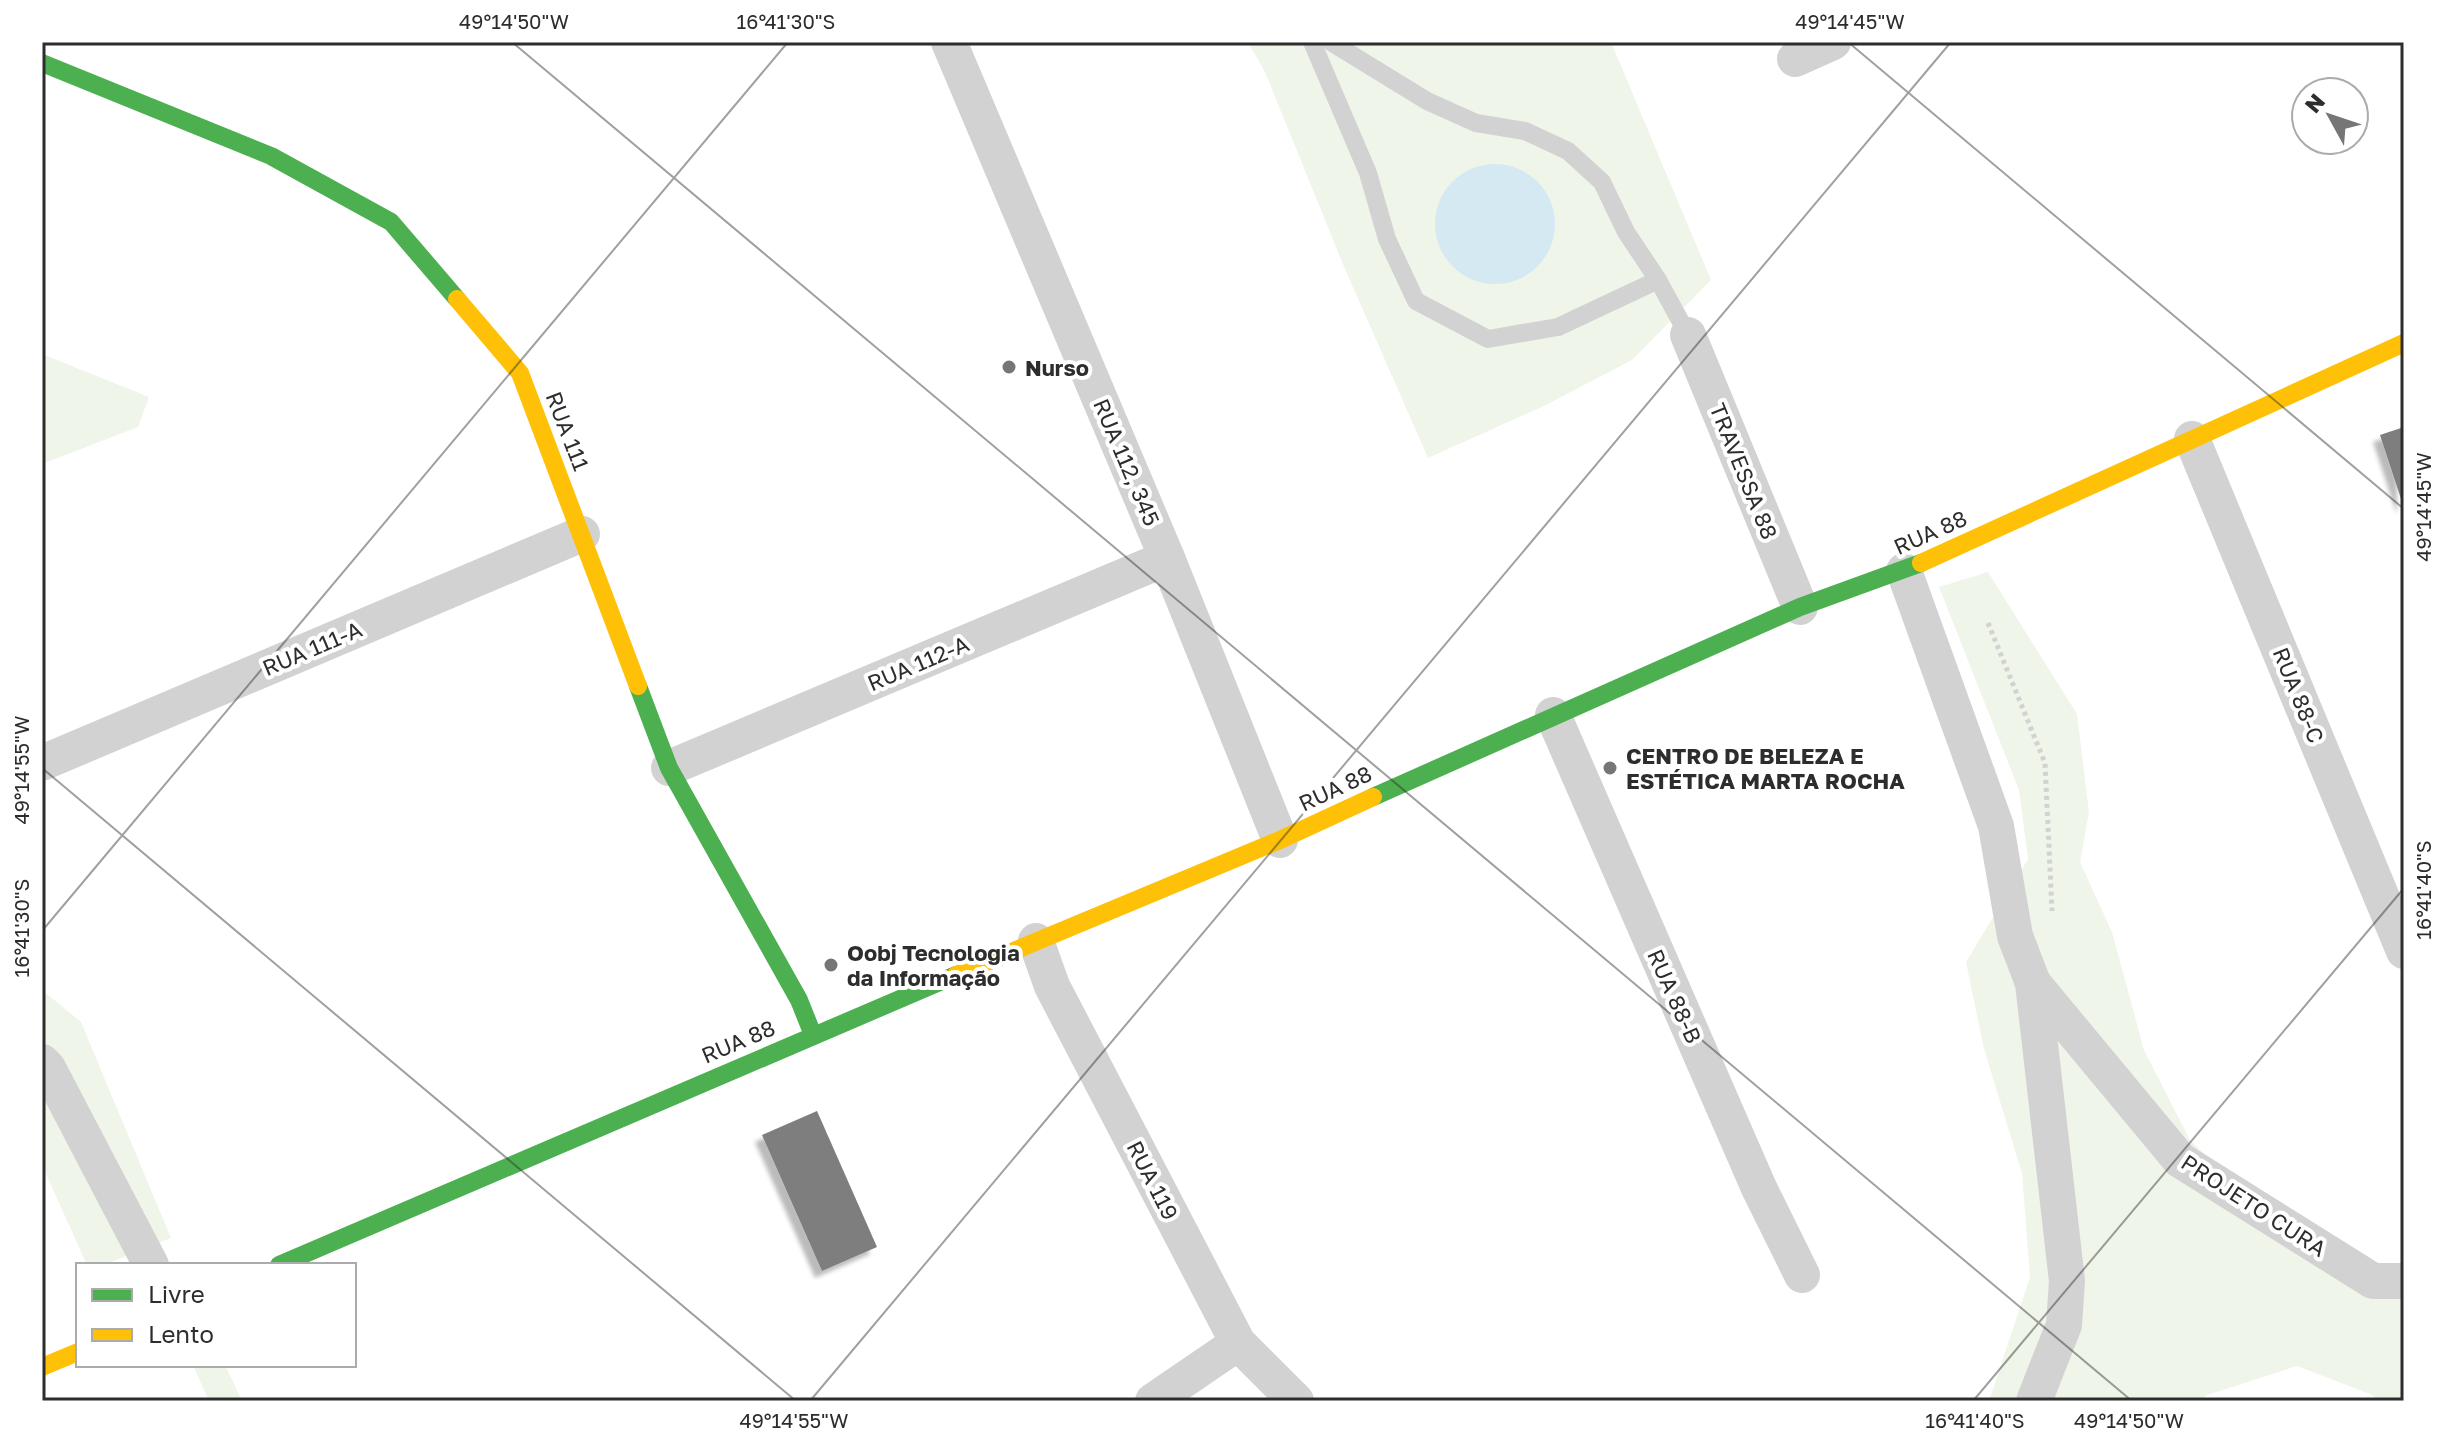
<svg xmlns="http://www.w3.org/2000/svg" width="2446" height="1443" viewBox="0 0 2446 1443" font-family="'Golos Text',sans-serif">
  <defs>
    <filter id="shadow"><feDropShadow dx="-7" dy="7" stdDeviation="2" flood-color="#0004"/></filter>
  </defs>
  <rect width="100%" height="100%" fill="#fff"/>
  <g fill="#f0f5ea">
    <path d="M1248 42H1611L1711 280 1632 360 1546 405 1428 458 1342 262 1265 72Z"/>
    <path d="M42 354 149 397 138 427 42 464Z"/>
    <path d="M1988 572 2077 714 2089 812 2080 862 2112 932 2144 1050 2190 1140 2267 1214 2404 1276V1401H2381L2370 1394 2297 1366 2207 1395 2199 1401H1989L2030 1277 2022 1173 1984 1049 1966 962 2028 859 2019 790 1939 587Z"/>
    <path d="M42 990 81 1022 171 1238 104 1265H87L42 1165Z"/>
    <path d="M193 1365H225L242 1401H209Z"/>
  </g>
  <circle fill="#d5e9f3" cx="1495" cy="224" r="60"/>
  <g fill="#7e7e7e" filter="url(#shadow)">
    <path d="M2404 427V505H2403L2380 435Z"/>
    <path d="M817 1111 877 1247 822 1271 762 1135Z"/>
  </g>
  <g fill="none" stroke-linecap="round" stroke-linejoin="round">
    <path stroke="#d2d2d2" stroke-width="5" stroke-dasharray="4 4" stroke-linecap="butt" d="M1988 623 2045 763 2052 911"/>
    <g stroke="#d2d2d2" stroke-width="18">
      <path d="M1312 42 1368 173 1387 239 1416 301 1488 339 1558 327 1658 280"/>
      <path d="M1331 42 1427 101 1476 123 1525 131 1568 151 1602 182 1626 232 1658 280 1688 335"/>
    </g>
    <g stroke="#d2d2d2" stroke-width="36">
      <path d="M949 42 1167 558 1280 840"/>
      <path d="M1795 59 1833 42"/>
      <path d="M1688 335 1800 607"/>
      <path d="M2192 439 2404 951"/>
      <path d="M1904 571 1996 826 2015 936 2033 983 2067 1281 2064 1325 2034 1401"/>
      <path d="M1553 715 1759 1188 1802 1275"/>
      <path d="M42 763 582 534"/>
      <path d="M669 768 1167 558"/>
      <path d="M1036 941 1052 986 1238 1343 1296 1401"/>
      <path d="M2033 983 2180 1160 2373 1281H2404"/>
      <path d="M42 1062 48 1068 151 1265"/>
      <path d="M1153 1401 1238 1343"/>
    </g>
    <g stroke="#4caf50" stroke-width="18">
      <path d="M42 63 271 156 391 222 457 299"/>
      <path d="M638 686 669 768 799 1000 813 1035"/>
      <path d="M1373 797 1800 607 1921 563"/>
      <path d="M279 1265 956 975"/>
    </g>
    <g stroke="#ffc107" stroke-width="18">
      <path d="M457 299 520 373 638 686"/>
      <path d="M1921 563 2404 343"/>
      <path d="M956 975 1280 840 1373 797"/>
      <path d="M42 1367 78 1352"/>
    </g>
  </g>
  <path fill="none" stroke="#2d2d2d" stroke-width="2" stroke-opacity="0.45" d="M512 42 2132 1401M1848 42 2404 509M42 768 796 1401M42 931 788 42M810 1401 1951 42M1973 1401 2404 888"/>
  <g fill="#767676" stroke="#fff" stroke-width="3">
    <circle cx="1009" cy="367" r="8"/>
    <circle cx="1610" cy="768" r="8"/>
    <circle cx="831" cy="965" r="8"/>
  </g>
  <g text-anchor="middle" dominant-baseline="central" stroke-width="8" stroke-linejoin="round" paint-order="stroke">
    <g font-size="22" font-weight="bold" fill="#2d2d2d" stroke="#fff" text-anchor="start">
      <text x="1025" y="367">Nurso</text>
      <text x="1626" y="755">CENTRO DE BELEZA E<tspan x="1626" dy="25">ESTÉTICA MARTA ROCHA</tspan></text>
      <text x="847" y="952">Oobj Tecnologia<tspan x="847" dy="25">da Informação</tspan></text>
    </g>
    <g font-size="22" fill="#2d2d2d" stroke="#fff">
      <text transform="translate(568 431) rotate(69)">RUA 111</text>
      <text transform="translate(1127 462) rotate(67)">RUA 112, 345</text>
      <text transform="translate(1744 471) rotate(68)">TRAVESSA 88</text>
      <text transform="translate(1930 532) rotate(-24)">RUA 88</text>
      <text transform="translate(312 648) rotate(-23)">RUA 111-A</text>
      <text transform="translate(918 663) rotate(-23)">RUA 112-A</text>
      <text transform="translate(2299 695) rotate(68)">RUA 88-C</text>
      <text transform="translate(1335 788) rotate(-25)">RUA 88</text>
      <text transform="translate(1675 996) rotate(66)">RUA 88-B</text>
      <text transform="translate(738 1041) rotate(-23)">RUA 88</text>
      <text transform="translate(1153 1180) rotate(63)">RUA 119</text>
      <text transform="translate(2254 1205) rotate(33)">PROJETO CURA</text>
    </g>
  </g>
  <rect width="2446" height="1443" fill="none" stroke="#ffffff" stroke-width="88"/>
  <rect x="76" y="1263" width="280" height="104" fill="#ffffff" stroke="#ababab" stroke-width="2"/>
  <rect x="92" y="1289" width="40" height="12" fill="#4caf50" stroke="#ababab" stroke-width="2"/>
  <text x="148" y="1303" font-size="24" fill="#2d2d2d">Livre</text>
  <rect x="92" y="1329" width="40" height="12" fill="#ffc107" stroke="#ababab" stroke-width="2"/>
  <text x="148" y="1343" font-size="24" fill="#2d2d2d">Lento</text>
  <g transform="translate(2330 116) rotate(310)"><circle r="38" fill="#ffffff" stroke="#ababab" stroke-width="2"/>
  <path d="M0-6L14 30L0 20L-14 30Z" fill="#767676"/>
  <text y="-12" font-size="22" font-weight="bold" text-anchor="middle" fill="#2d2d2d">N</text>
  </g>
  <rect x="44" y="44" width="2358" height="1355" fill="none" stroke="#2d2d2d" stroke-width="3"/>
  <g font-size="20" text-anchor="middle" fill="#2d2d2d">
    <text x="514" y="29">49°14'50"W</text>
    <text x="786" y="29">16°41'30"S</text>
    <text x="1850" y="29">49°14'45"W</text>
    <text transform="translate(2424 507) rotate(-90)" y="7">49°14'45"W</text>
    <text transform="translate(22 770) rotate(-90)" y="7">49°14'55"W</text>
    <text transform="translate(2424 890) rotate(-90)" y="7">16°41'40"S</text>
    <text transform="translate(22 928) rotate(-90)" y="7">16°41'30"S</text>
    <text x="794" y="1428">49°14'55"W</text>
    <text x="1975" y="1428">16°41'40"S</text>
    <text x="2129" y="1428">49°14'50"W</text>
  </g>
</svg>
